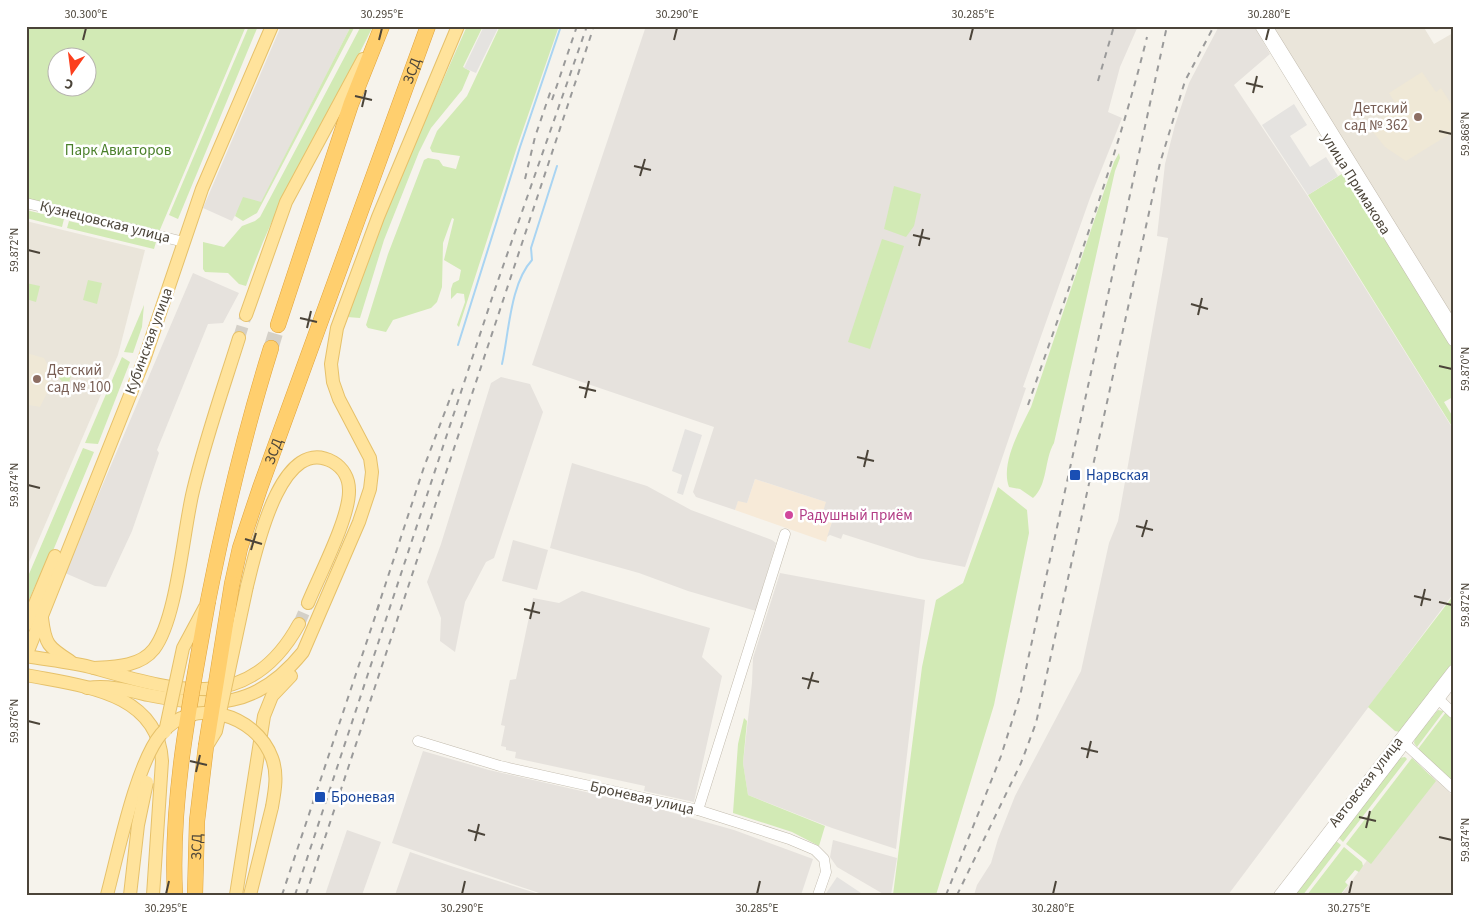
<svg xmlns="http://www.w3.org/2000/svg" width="1479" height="921" viewBox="0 0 1479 921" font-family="'Source Sans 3',sans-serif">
  <rect width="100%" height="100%" fill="#f6f3ec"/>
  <g fill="#eae5da">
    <path d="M1270 26H1423L1434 44 1453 33V317Z"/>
    <path d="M26 221 145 250 118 355 26 569Z"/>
    <path d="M1431 775 1453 796V895H1341Z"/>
  </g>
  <path fill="#f7ead8" d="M755 479 826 502 833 518 826 542 735 510 738 500 747 503Z"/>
  <g fill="#e6e2dd">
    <path d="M281 26H351L261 203 237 212 232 221 203 208Z"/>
    <path d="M646 26H1138L1120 67 1108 112 1122 118 1090 198 1023 387 1026 388 965 567 918 558 843 534 841 539 830 535 827 537 833 519 822 515 826 502 755 479 747 503 738 501 735 510 696 497 693 492 714 427 532 365Z"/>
    <path d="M1219 26H1254L1270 54 1234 85 1307 195 1453 429V594L1228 895H974L977 885 991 863 998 839 1015 796 1081 671 1109 543 1118 521 1163 269 1168 238 1157 236 1165 164 1175 125 1189 83Z"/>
    <path d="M193 273 239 293 223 323 208 324 157 450 159 453 132 531 106 587 95 586 65 573Z"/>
    <path d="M501 377 530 384 543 412 494 558 486 562 465 602 455 652 440 641 441 618 427 582 441 544 491 383Z"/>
    <path d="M572 463 647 486 691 510 772 540 776 543 756 611 688 591 639 573 550 548Z"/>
    <path d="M513 540 548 550 537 590 502 581Z"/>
    <path d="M780 573 925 600 896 849 832 828 748 795 743 763 752 683 753 658Z"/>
    <path d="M582 591 710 628 702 657 722 676 694 802 644 791 645 786 515 758 516 752 506 750V747L501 746 505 726 501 725 510 680 516 679 533 598 559 603Z"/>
    <path d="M423 751 489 770 656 808 734 830 813 859 801 895H545L392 843Z"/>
    <path d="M347 830 381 842 362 895H325Z"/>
    <path d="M833 840 897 858 891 895H885L837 867 830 857Z"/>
    <path d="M410 852 451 866 542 895H395Z"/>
  </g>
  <g fill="#efe8d6">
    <path d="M1422 72 1436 92 1441 88 1453 107V132L1406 161 1385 147 1369 127 1398 108 1389 93Z"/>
    <path d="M26 353 44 358 48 366V391L40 407 29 405 27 413Z"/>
  </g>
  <g fill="#d2eab5" fill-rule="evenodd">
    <path d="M26 26H246L159 232 26 199ZM58 58H88V88H58Z"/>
    <path d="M249 26H258L178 219 169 215Z"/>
    <path d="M351 26H355L257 213 243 221 235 216 243 197 261 202Z"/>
    <path d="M361 26H373C331 113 278 194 246 286L239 284 228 273 205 272 203 269V242L224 247 242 226 255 221 260 217Z"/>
    <path d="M467 26H483L463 67 470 71 462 90 431 128 419 152 384 240 360 318 347 317 390 200Z"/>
    <path d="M500 26H559L517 147 459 327 457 325 465 302 464 294 457 293 451 299V289L453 283 459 280 461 270 444 260 454 219 452 218 443 243 442 287 437 302 431 308 393 320 386 332 368 328 366 325 388 254 424 160 428 158 439 160 443 166 456 169 460 156 432 152 430 148 437 131 467 96Z"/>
    <path d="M1119 153 1120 158 1115 171 1054 443C1044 460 1048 485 1033 498L1020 489 1009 487C1000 463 1021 428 1031 407L1114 162Z"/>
    <path d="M1345 172 1453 348V397L1444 402 1453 417V428L1308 195Z"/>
    <path d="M894 186 921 194 914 226 906 237 884 229Z"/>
    <path d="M26 210 64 219 62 227 26 218Z"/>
    <path d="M69 221 156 242 154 249 67 228Z"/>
    <path d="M882 239 904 246 870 349 848 342Z"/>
    <path d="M88 280 102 283 97 304 83 300Z"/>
    <path d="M26 283 40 286 36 302 26 299Z"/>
    <path d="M144 305 142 327 133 353 124 352Z"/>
    <path d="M122 357 130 362 98 444 85 443Z"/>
    <path d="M56 365C63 364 68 370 71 376L69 382 63 383 54 371Z"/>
    <path d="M83 448 94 452 50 558 35 586 26 607V581Z"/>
    <path d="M998 487 1027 510 1029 533 994 705 936 895H893L922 667 936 600 963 583Z"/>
    <path d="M1453 596V663L1400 732 1395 731 1368 707Z"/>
    <path d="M1438 710 1444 711 1417 747 1414 743 1415 738Z"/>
    <path d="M1446 712 1453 718V783L1418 749Z"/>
    <path d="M744 718 747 721 743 763 748 795 825 826 819 846 792 832 733 813 738 744Z"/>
    <path d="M1405 757 1407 759 1343 842 1338 837 1399 758Z"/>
    <path d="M1412 758 1436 781 1371 864 1346 844Z"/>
    <path d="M1336 841 1341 845 1303 895H1294Z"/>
    <path d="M1344 847 1362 862 1363 866 1359 872 1355 870 1345 882 1348 885 1340 895H1307Z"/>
  </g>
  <g fill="#e5e3e0">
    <path d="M484 26H499L476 73 464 68Z"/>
    <path d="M1294 104 1307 125 1290 136 1310 167 1326 157 1338 176 1308 195 1262 125Z"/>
    <path d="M685 429 702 435 683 495 677 493 682 475 672 471Z"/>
    <path d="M837 877 864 895H825Z"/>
  </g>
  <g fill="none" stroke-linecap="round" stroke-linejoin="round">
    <g stroke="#a9d4f2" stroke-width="2">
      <path d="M458 345 520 147 561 26"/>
      <path d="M502 364C509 333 510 284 532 260L531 248 557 166"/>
    </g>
    <g stroke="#d4d0c8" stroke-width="12" stroke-dasharray="12 6" stroke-linecap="butt">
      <path d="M239 338 246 315"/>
      <path d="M299 624 308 603"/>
    </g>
    <path stroke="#d4d0c8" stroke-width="15" stroke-dasharray="15 8" stroke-linecap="butt" d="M271 348 278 325"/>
    <defs>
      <g id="minor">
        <path d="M1260 26 1453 341"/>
        <path d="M1267 26 1453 326"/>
        <path d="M26 203 184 242"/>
        <path d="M1434 695 1453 713"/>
        <path d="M1400 739 1453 788"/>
        <path d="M418 741 500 766 698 810 789 839 815 850 824 859 826 872 818 895"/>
        <path d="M698 810 785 534"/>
        <path d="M1279 895 1453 670"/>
        <path d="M1289 895 1453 681"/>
      </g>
      <g id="major">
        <path d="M246 315 286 202 363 59"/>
        <path d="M247 586C255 555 280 432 333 462 343 468 349 478 349 490 350 517 319 576 308 603"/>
        <path d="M42 618C45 644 48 647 70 661"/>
        <path d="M26 625 55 556"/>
        <path d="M26 656 144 360 202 189 272 26"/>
        <path d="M26 656C49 660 72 662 94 668 175 691 249 715 299 624"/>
        <path d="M94 668C114 667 140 667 154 649 177 619 183 532 193 491 205 440 223 389 239 338"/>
        <path d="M26 675C80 686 158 691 162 761L153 895"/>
        <path d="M87 688C109 685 127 690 148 695 214 708 257 709 303 652L359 522 370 489 372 472 370 458 339 399 333 382 331 364 337 328 378 217 458 26"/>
        <path d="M236 895 264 716 272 696 291 676"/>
        <path d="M250 895 272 807"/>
      </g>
      <g id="highway">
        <path d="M278 325 351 104 382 26"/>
        <path id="s1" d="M232 584 240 548 260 488 428 26"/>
        <path d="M208 601C225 515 245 431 271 348"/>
        <path id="s2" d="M195 895 197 821 206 746"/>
      </g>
    </defs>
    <use href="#minor" stroke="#c2bbae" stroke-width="11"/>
    <use href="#major" stroke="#e6c16a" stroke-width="14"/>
    <use href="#highway" stroke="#e0a43c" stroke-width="16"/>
    <use href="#minor" stroke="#fff" stroke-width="10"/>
    <use href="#major" stroke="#ffe39c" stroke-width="12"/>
    <use href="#highway" stroke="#ffcf6e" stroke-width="15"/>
    <g stroke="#9a9a9a" stroke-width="2" stroke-dasharray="6 6" stroke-linecap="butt">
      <path d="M1098 81 1114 26"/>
      <path d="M552 100 577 26"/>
      <path d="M525 179 535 137 551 90"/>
      <path d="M1028 405C1070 283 1116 163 1147 37"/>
      <path d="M377 610 424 467 454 388"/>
      <path d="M282 895 379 605"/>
      <path d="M295 895 494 292 587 26"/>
      <path d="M306 895 593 29"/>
      <path d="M946 895 1001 756 1020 696 1167 26"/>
      <path d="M957 895 1021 763 1036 723 1160 163 1185 81 1214 26"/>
    </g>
    <defs>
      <g id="major-bridge">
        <path d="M165 732 183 648 205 607"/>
        <path d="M208 744 216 731 247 586"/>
        <path d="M107 895C118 854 136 764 161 734 193 695 256 714 272 758 278 774 275 790 272 807"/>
        <path d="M130 895 138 825 147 782"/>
      </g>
      <g id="highway-bridge">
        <path d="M206 746 232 584"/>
        <path d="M175 895C170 797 191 697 208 601"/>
      </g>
    </defs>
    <use href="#major-bridge" stroke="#e6c16a" stroke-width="14" stroke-linecap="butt"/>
    <use href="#highway-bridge" stroke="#e0a43c" stroke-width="16" stroke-linecap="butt"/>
    <use href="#major-bridge" stroke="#ffe39c" stroke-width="12"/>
    <use href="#highway-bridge" stroke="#ffcf6e" stroke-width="15"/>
  </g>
  <path fill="none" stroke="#4b4439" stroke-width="2" d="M83 40 86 28M379 40 382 28M674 40 677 28M970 40 973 28M1266 40 1269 28M1246 83 1263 87M1253 93 1257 76M355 96 372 100M362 107 366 90M1439 131 1452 134M634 166 651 170M640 176 645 159M913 235 930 239M919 246 923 229M28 250 40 253M1191 304 1208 309M1198 315 1202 298M300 318 317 322M307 328 311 311M1439 366 1452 369M579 387 596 391M585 398 589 381M857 457 874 461M864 467 868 450M28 485 40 488M1136 526 1153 530M1142 537 1147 520M245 539 262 544M251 550 256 533M1414 596 1431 600M1439 602 1452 605M1421 606 1425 589M524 609 540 613M530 619 534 602M802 678 819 682M808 689 813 672M28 721 40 724M1081 748 1098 752M1087 758 1091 741M190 761 207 765M196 772 200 755M1359 817 1376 821M1366 828 1370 811M468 830 485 835M1439 837 1452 840M475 841 479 824M166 894 169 881M462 894 465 881M757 894 760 881M1053 894 1056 881M1349 894 1352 881"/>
  <g fill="#8d6e63" stroke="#fff" stroke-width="2">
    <circle cx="1418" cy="117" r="5"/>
    <circle cx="37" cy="379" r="5"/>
  </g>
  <g fill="#1a4fb4" stroke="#fff" stroke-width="2">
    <rect x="1069" y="469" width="12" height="12" rx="2.5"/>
    <rect x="314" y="791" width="12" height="12" rx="2.5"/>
  </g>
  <circle fill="#d1479c" stroke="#fff" stroke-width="2" cx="789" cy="515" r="5"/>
  <g text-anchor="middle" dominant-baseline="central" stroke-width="5" stroke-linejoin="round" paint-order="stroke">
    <g font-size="15" fill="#4b4439" stroke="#fff">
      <text stroke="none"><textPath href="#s1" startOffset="544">ЗСД</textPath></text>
      <text transform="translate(1356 184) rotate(58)">улица Примакова</text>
      <text transform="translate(105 222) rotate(14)">Кузнецовская улица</text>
      <text transform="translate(149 341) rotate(-70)">Кубинская улица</text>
      <text stroke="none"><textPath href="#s1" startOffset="139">ЗСД</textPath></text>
      <text transform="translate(1366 782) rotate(-52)">Автовская улица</text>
      <text transform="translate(642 798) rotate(13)">Броневая улица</text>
      <text stroke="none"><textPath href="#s2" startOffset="48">ЗСД</textPath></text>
    </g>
    <g font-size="15" fill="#785e54" stroke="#fff" text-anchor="end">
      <text x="1408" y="108">Детский<tspan x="1408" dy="17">сад № 362</tspan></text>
      <text x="47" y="370" text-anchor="start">Детский<tspan x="47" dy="17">сад № 100</tspan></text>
    </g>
    <g font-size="15" fill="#4a7f2a" stroke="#fff">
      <text x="118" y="150">Парк Авиаторов</text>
    </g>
    <g font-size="15" fill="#164399" stroke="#fff" text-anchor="start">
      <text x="1086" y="475">Нарвская</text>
      <text x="331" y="797">Броневая</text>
    </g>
    <g font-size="15" fill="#b23c85" stroke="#fff" text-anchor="start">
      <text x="799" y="515">Радушный приём</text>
    </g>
  </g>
  <rect width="1479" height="921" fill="none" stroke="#ffffff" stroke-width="55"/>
  <g transform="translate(72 72) rotate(194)"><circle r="24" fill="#ffffff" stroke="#b7b4b0"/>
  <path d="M0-4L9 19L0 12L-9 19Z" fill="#fc3f1d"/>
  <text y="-8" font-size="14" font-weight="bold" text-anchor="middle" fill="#4b4439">С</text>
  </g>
  <rect x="28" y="28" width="1424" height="866" fill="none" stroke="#4b4439" stroke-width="2"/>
  <g font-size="12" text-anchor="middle" fill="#4b4439">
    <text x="86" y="18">30.300°E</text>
    <text x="382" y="18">30.295°E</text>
    <text x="677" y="18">30.290°E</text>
    <text x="973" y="18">30.285°E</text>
    <text x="1269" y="18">30.280°E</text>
    <text transform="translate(1465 134) rotate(-90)" y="4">59.868°N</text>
    <text transform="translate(14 250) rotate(-90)" y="4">59.872°N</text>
    <text transform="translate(1465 369) rotate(-90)" y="4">59.870°N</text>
    <text transform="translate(14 485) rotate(-90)" y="4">59.874°N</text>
    <text transform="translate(1465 605) rotate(-90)" y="4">59.872°N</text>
    <text transform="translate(14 721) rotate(-90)" y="4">59.876°N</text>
    <text transform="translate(1465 840) rotate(-90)" y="4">59.874°N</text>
    <text x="166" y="912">30.295°E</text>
    <text x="462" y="912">30.290°E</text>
    <text x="757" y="912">30.285°E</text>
    <text x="1053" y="912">30.280°E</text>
    <text x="1349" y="912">30.275°E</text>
  </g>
</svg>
